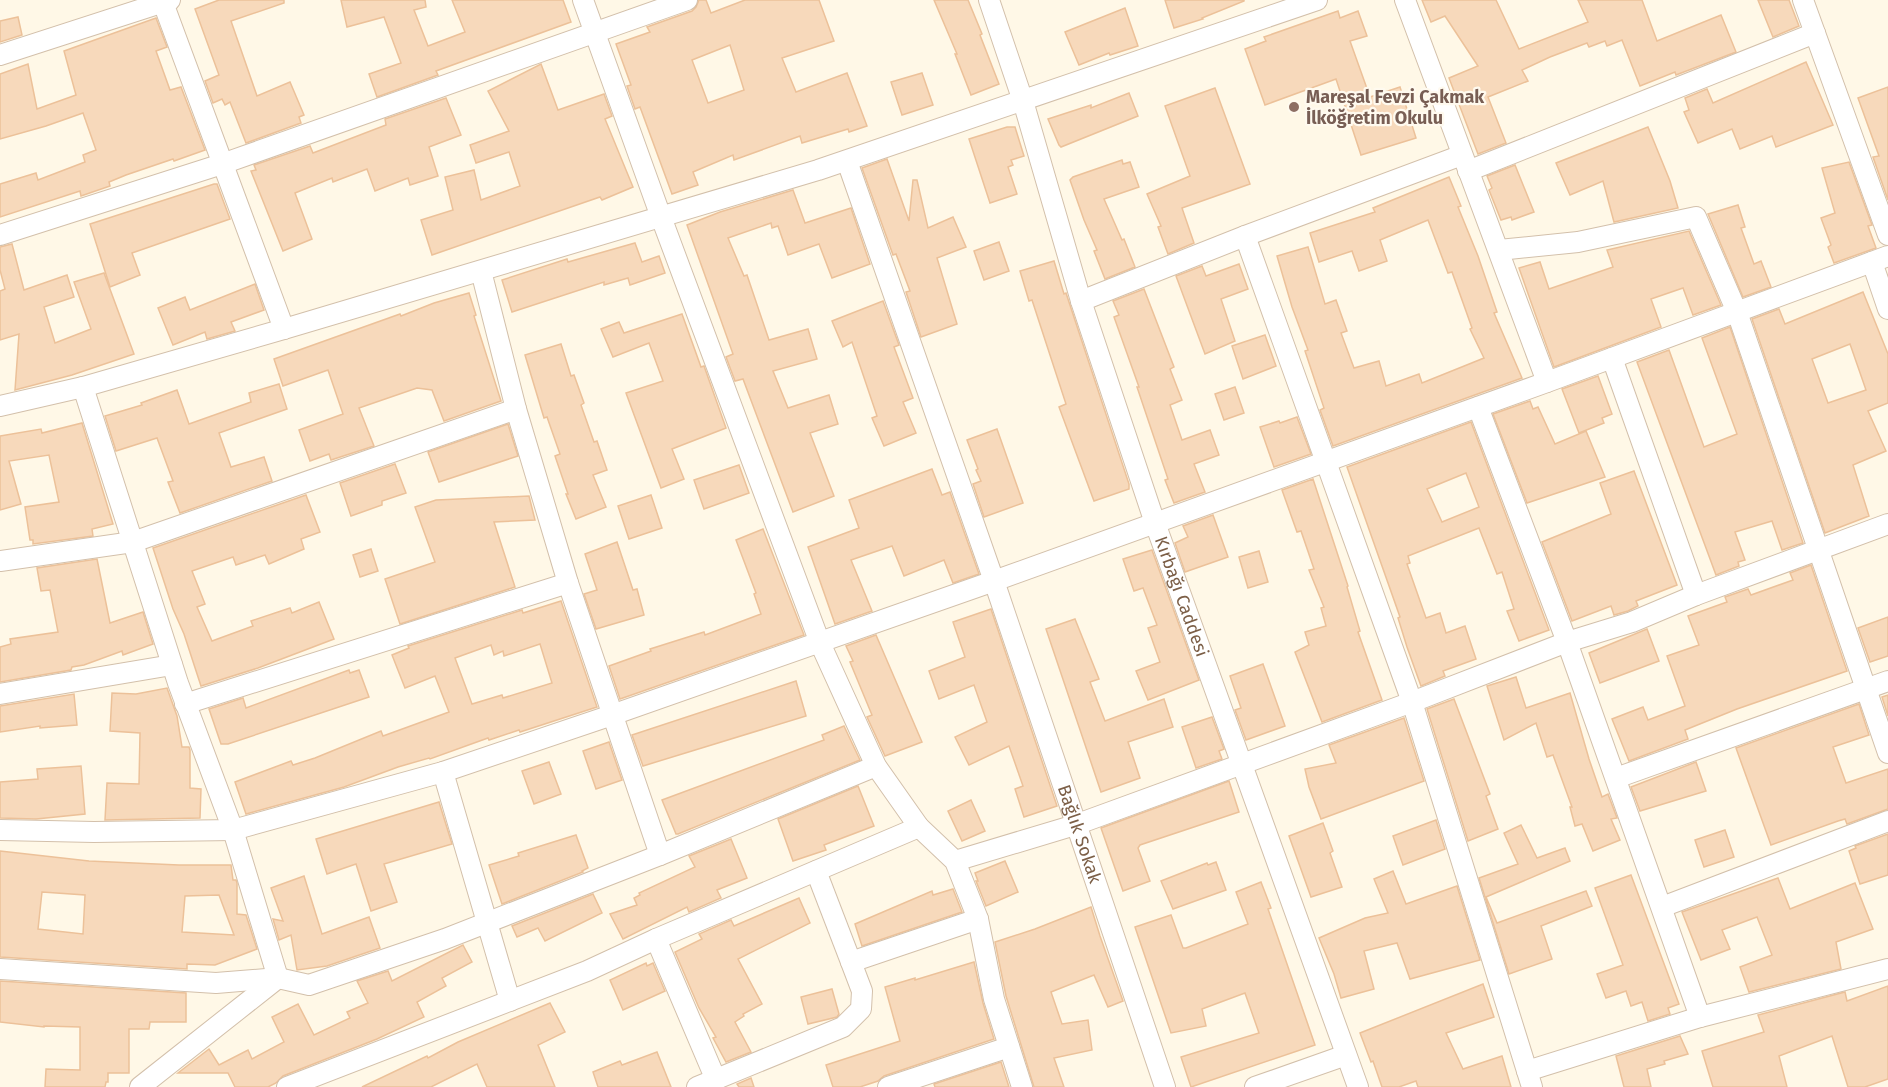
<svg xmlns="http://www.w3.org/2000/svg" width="1888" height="1087" viewBox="0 0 1888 1087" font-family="'Fira Sans',sans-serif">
  <rect width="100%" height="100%" fill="#fff8e7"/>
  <g fill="#f7d9bb" stroke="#ecc199" stroke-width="1.5" fill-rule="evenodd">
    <path d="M219 0H284V3L231 21 257 96 290 82 304 115 299 117 301 123 246 143 230 102 225 105 222 99 213 103 205 81 219 75 195 9Z"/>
    <path d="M341 0H425L426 7 414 10 428 46 465 32 452 0H563L571 22 436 71 438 75 377 97 369 74 401 63 384 17 347 27Z"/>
    <path d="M699 0H706L711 13 745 0H819L834 41 782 58 796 92 847 73 867 126 849 132 848 129 802 143 800 136 734 160 733 155 693 172 698 185 672 194 640 107 635 109 627 86 631 85 616 44 650 32 647 27 692 11 696 7ZM730 45 744 90 708 103 692 60Z"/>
    <path d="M934 0H968L982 34 980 35 999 84 971 95 955 54H957Z"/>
    <path d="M1165 0H1244V1L1202 18 1203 19 1174 28Z"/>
    <path d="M1422 0H1496L1519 49 1588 22 1578 0H1642L1657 41 1721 15 1736 52 1676 75 1675 72 1640 86 1622 40 1607 46 1605 41 1589 47 1587 43 1550 57 1522 70 1528 81 1488 97 1506 143 1478 154 1449 78 1478 66 1445 16 1431 22Z"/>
    <path d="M1758 0H1789L1799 26 1773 37Z"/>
    <path d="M1125 8 1138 46 1110 55 1109 53 1079 65 1065 32Z"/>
    <path d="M1338 11 1340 18 1358 11 1367 36 1350 41 1370 97 1400 87 1416 138 1361 155 1336 79 1265 105 1245 49 1266 41 1264 37Z"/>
    <path d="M18 17 22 35 0 42V21Z"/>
    <path d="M156 18 167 47 156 51 170 90 181 87 205 150 174 161 173 159 126 175 109 182 110 186 81 196 80 191 0 217V184L36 173 38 180 85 162 83 155 96 150 83 113 46 126 0 139V74L28 64 37 109 76 95 64 51Z"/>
    <path d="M1806 62 1833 125 1776 147 1772 136 1740 149 1732 129 1698 143 1684 112 1689 110 1685 98 1707 89 1713 103Z"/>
    <path d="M541 64 558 110 604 94 612 116 605 119 633 187 602 200 600 197 432 255 421 220 453 210 445 177 474 170 481 200 520 186 509 152 476 163 470 145 509 131 488 91Z"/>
    <path d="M922 73 933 105 902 115 891 82Z"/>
    <path d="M1888 87V200L1873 157 1879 156 1858 98Z"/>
    <path d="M1215 88 1250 184 1182 208 1194 243 1168 254 1158 227 1161 226 1147 194 1190 176 1165 106Z"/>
    <path d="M1129 93 1138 116 1061 147 1059 145 1048 119 1091 105V108Z"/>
    <path d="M446 98 461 135 429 147 438 176 410 185 408 178 375 191 367 169 333 182 332 178 295 193 312 239 283 251 251 171 256 170 254 165 310 146 313 153 386 125 385 119Z"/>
    <path d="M1007 127H1015L1024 156 1011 160 1013 165 1008 167 1017 194 990 203 969 139Z"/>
    <path d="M1648 127 1670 181 1678 208 1614 222 1603 181 1570 195 1556 163Z"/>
    <path d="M887 159 909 221 913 180H917L928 228 953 217 966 247 937 258 957 324 921 337 906 292 910 291 896 254 893 255 862 168Z"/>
    <path d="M1122 160 1123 164 1130 162 1139 187 1104 199 1122 240 1124 239 1135 267 1105 279 1094 251 1097 250 1084 220 1070 180 1073 177Z"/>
    <path d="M1849 162 1872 225 1868 226 1876 248 1834 263 1828 247 1831 245 1821 218 1835 213 1822 168Z"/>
    <path d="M1515 165 1534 212 1512 220 1511 217 1501 220 1489 190 1492 188 1487 176Z"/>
    <path d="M1449 177 1461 206 1458 207 1478 256 1497 312 1494 313 1522 378 1333 446 1320 410 1324 408 1305 351 1308 350 1292 307 1277 256 1308 247 1325 304 1336 300 1347 331 1341 333 1354 368 1379 361 1386 386 1419 374 1422 383 1484 358 1470 329 1472 328 1452 272 1448 273 1428 220 1380 240 1387 261 1359 271 1352 251 1319 262 1310 233 1375 212 1373 208Z"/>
    <path d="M214 184H217L230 219 132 253 140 275 110 287 90 224Z"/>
    <path d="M793 190 805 223 851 208 870 264 832 278 819 244 788 255 778 226 772 228 771 223 728 238 744 276 747 275 769 340 808 329 817 359 773 371 788 408 829 395 838 424 810 433 834 496 793 512 743 379 735 381 726 357 733 354 687 225 720 212Z"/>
    <path d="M1738 205 1745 227 1741 228 1754 264 1761 261 1771 287 1743 297 1708 214Z"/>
    <path d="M1689 231 1721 305 1693 315 1683 288 1651 299 1661 327 1554 367 1519 268 1540 262 1549 289 1613 267 1607 250Z"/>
    <path d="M999 242 1009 271 984 280 974 251Z"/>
    <path d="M635 243 642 262 659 256 665 273 630 285 628 278 604 285V282L512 312 502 280 567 259 568 262Z"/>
    <path d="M12 244 24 290 67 275 74 297 44 307 55 343 91 329 74 282 104 273 134 354 72 375 15 390 19 334 0 340V291L5 289 0 270V247Z"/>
    <path d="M1054 261 1064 294 1066 293 1129 484V489L1094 501 1059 407 1066 404 1032 300 1029 301 1020 271Z"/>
    <path d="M1239 264 1248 289 1221 299 1235 341 1205 354 1176 276 1202 266 1206 276Z"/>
    <path d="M255 284 264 310 231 322 235 331 207 339 205 332 173 345 158 308 185 297 190 310Z"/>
    <path d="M1144 289 1174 367 1170 369 1182 400 1170 405 1182 440 1210 430 1219 455 1194 464 1205 492 1174 503 1165 480 1168 479 1137 387H1139L1114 317 1119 315 1113 301Z"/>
    <path d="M1863 292 1888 354V403L1868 411 1886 451 1853 465 1869 516 1825 533 1752 319 1779 309 1785 324ZM1850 344 1866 390 1828 403 1812 359Z"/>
    <path d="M469 293 476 315 474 316 501 401 444 421 432 390 417 388 359 408 374 446 331 460 329 454 310 461 299 430 343 414 328 370 283 386 274 359 400 314 401 316 434 303Z"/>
    <path d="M883 301 899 345 894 347 913 398 903 402 916 433 884 446 872 418 877 416 852 342 843 347 832 321Z"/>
    <path d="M682 314 701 367 704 366 726 428 672 449 684 479 661 488 626 393 663 381 649 343 613 357 601 329 619 322 624 333Z"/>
    <path d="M1730 327 1803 543 1782 550 1772 521 1735 532 1745 560 1738 562 1739 566 1716 575 1637 362 1669 350 1704 447 1737 434 1702 338Z"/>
    <path d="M1265 335 1276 366 1243 379 1232 346Z"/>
    <path d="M561 344 571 376 574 375 584 403 581 405 594 442 597 441 607 470 593 475 606 507 576 519 566 494H568L555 456 560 454 547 417 544 418 525 355Z"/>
    <path d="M1598 376 1612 414 1602 418 1604 423 1579 433 1562 389Z"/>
    <path d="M279 384 287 409 219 433 231 467 264 457 272 481 180 513 168 482 173 481 157 438 116 451 105 416 142 405 141 403 177 390 189 424 251 402 249 393Z"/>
    <path d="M1235 387 1244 413 1224 420 1215 394Z"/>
    <path d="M1530 401 1533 409 1538 407 1555 444 1586 431 1605 477 1527 503 1493 414Z"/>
    <path d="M1297 417 1311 454 1274 467 1260 427 1279 421 1280 423Z"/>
    <path d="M1471 422 1549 630 1519 641 1507 611 1514 609 1502 572 1497 574 1479 528 1408 556 1410 563 1407 564 1426 618 1440 613 1446 633 1465 626 1476 659 1443 671 1445 676 1421 686 1407 647 1398 618 1400 617 1347 467ZM1466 473 1479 507 1442 522 1427 489Z"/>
    <path d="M82 423 113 524 92 529 93 536 33 544V540H30L25 507 59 502 49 455 9 461 21 504 0 510V436L41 429 42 433Z"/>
    <path d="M508 424 518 456 439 482 428 452Z"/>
    <path d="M997 429 1023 503 984 517 973 484 981 481 976 470 978 469 967 440Z"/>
    <path d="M395 464 406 493 382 501V505L351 516 340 483Z"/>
    <path d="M739 465 749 493 704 509 694 480Z"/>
    <path d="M932 469 942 495 950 492 979 574 953 583 944 560 904 576 892 546 851 560 872 611 835 624 808 547 859 528 849 500Z"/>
    <path d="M1634 471 1677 585 1636 601 1638 606 1628 611 1614 615 1611 606 1572 621 1542 542 1611 514 1600 483Z"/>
    <path d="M1313 479 1348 586 1347 587 1360 631 1358 632 1382 700 1322 722 1295 652 1309 645 1305 632 1326 626 1321 608 1324 607 1309 570 1314 569 1301 531 1297 532 1282 490Z"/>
    <path d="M306 495 320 532 301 539 304 549 269 564 265 555 236 565 233 557 192 571 205 604 197 607 212 641 253 626 251 621 290 608 292 613 319 602 334 639 258 668 201 686 184 634 173 609 153 548Z"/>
    <path d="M651 495 662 528 629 539 618 506Z"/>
    <path d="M529 496 535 520 494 522 515 587 400 624 385 579 435 562 415 507 436 500Z"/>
    <path d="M1213 515 1228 557 1185 572 1175 543 1188 537 1183 526Z"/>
    <path d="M763 529 804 635 620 699 609 666 651 651 650 649 704 632 705 635 761 614 754 594 756 593 736 540Z"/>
    <path d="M617 542 633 590 637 589 644 615 596 629 584 594 597 590 585 554Z"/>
    <path d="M371 549 378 571 360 577 353 555Z"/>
    <path d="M1152 550 1199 680 1148 700 1136 671 1160 662 1148 628 1157 625 1143 588 1134 591 1123 559Z"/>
    <path d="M1259 551 1268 582 1248 588 1239 557Z"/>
    <path d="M97 559 110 623 143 612 153 644 123 655 122 651 84 665 72 667 71 670 0 682V647L11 644 10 639 58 632 50 590 41 591 37 568Z"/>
    <path d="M1811 565 1847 671 1737 709 1685 730 1688 739 1629 761 1612 719 1643 707 1648 720 1685 706 1667 656 1699 645 1688 616 1727 602 1725 597 1748 589 1751 595 1793 580 1790 573Z"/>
    <path d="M561 601 597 707 520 732 519 730 489 740 488 738 430 759 429 758 398 767 344 787 246 814 235 782 291 761 293 765 315 758 381 731 383 736 449 712 435 676 405 688 392 655 409 648 408 646 522 610 523 613ZM540 644 552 683 503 698 502 695 472 704 455 658 491 645 494 655 503 651 504 656Z"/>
    <path d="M991 609 1057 806 1024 817 1015 789 1023 786 1009 746 969 765 955 737 987 722 974 685 939 699 929 671 965 657 953 622Z"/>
    <path d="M1888 617V656L1870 662 1858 628Z"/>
    <path d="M1075 619 1099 679 1090 682 1105 721 1164 699 1173 727 1128 742 1140 778 1101 792 1046 629Z"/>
    <path d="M1647 629 1659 661 1600 683 1589 653Z"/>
    <path d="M876 635 922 742 885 756 867 717 872 715 850 662 853 661 846 646Z"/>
    <path d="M1263 664 1285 726 1246 740 1235 710 1241 708 1230 676Z"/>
    <path d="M349 670 350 673 359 670 369 697 228 744H221L209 709 243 698 246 708Z"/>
    <path d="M1516 677 1526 708 1570 693 1589 759 1602 797 1608 794 1617 818 1611 819 1620 840 1593 851 1582 824 1575 826 1570 807H1572L1553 755 1547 757 1536 723 1504 740 1487 686Z"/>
    <path d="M796 681 806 716 643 766 632 735Z"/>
    <path d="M167 688 177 716 182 747H189L190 750V788L201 789 200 818 105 820 107 783 139 784 140 733 110 731 112 693 136 694Z"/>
    <path d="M74 694 77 725 40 728V726L0 732V706Z"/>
    <path d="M1888 695V716L1882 697Z"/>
    <path d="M1454 699 1490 794 1486 796 1498 829 1468 841 1427 709Z"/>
    <path d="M1859 704 1869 735 1833 747 1846 783 1888 769V809L1847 824 1845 819 1838 821 1771 845 1736 748Z"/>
    <path d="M1212 717 1224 749 1219 751 1222 759 1196 768 1182 727Z"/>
    <path d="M1404 718 1424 781 1321 819 1309 787 1305 769 1336 763 1329 745Z"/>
    <path d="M844 726 860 760 678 834H676L662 800 824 740 822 735Z"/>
    <path d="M609 742 622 780 596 789 583 751Z"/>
    <path d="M549 762 561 794 534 804 522 771Z"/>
    <path d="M1696 762 1706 791 1640 811 1631 787Z"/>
    <path d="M81 766 85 814 36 819 0 818V782L38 779 37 769Z"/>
    <path d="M1229 781 1239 812 1140 845 1138 848 1150 881 1123 891 1101 828Z"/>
    <path d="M858 786 874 826 824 845 826 850 793 861 778 819Z"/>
    <path d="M971 800 985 831 962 841 948 811Z"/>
    <path d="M439 802 452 844 384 864 397 902 371 911 356 864 327 874 316 839Z"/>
    <path d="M1436 820 1445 849 1403 865 1393 836Z"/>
    <path d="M1323 823 1333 851 1330 853 1342 887 1311 897 1289 836Z"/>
    <path d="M1521 825 1537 858 1565 848 1570 861 1486 897 1497 923 1586 891 1592 906 1541 926 1552 959 1509 974 1479 878 1518 864 1504 833Z"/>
    <path d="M1725 830 1734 857 1704 867 1695 840Z"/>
    <path d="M1888 834V875L1860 884 1849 851 1856 848 1855 846Z"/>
    <path d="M576 835 588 868 582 871 583 872 502 904 489 865 519 856 518 853Z"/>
    <path d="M731 839 747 878 717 890 721 898 689 912 687 907 623 939 610 914 637 905 634 898 640 895 639 893 695 867 689 856Z"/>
    <path d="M0 851 89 861 179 865H231L233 880H236L237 883V914L246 915 257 949 215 965 187 964V969L0 957ZM42 892 85 895 83 934 38 929ZM219 895 234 935 182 932 185 896Z"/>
    <path d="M1005 861 1018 892 986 906 976 881H978L975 873Z"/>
    <path d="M1216 862 1226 890 1173 909 1161 881 1207 863 1208 865Z"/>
    <path d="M1393 871 1406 904 1457 886 1480 960 1410 979 1397 943 1364 951 1374 989 1341 998 1334 974 1319 938 1365 918 1388 913 1374 879Z"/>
    <path d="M1631 875 1679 1004 1668 1008 1670 1014 1648 1021 1642 1002 1631 1006 1626 991 1606 998 1597 974 1623 965 1595 888Z"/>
    <path d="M304 876 322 934 369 917 380 948 327 966 297 970 291 935 279 940 273 919 283 921 271 888Z"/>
    <path d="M1778 878 1790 909 1855 883 1873 929 1836 942 1841 969 1749 992 1740 967 1772 955 1757 917 1722 930 1730 949 1701 960 1682 912Z"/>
    <path d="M1261 882 1271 908 1268 909 1315 1045 1191 1087 1181 1057 1259 1033 1245 993 1202 1009 1206 1026 1171 1033 1135 927 1171 915 1183 948H1186L1248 924 1236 892Z"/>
    <path d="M953 889 962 912 862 946 855 924 932 891 933 895Z"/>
    <path d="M593 894 602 913 545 941 538 928 517 937 512 926Z"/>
    <path d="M799 898 810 923 738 959 762 1004 743 1014 744 1016 735 1022 751 1052 726 1062 713 1038 716 1037 699 1008 675 952 702 939 699 934 731 920 734 926Z"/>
    <path d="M1091 907 1100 936 1123 1001 1108 1007 1094 975 1051 992 1062 1024 1088 1020 1092 1050 1054 1058 1064 1087H1034L1006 996 995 942 1035 929Z"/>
    <path d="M463 945 472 962 442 978 446 986 417 1002 424 1017 377 1039 283 1076 276 1083 268 1087H235L228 1073H178L209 1049 219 1065 248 1050 252 1059 284 1042 272 1017 298 1004 314 1035 350 1018 347 1012 368 1003 357 981 388 971 392 981Z"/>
    <path d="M974 962 983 1003 994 1039 884 1076 878 1081 860 1087H833L826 1065 900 1041 885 987 915 978V980Z"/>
    <path d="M646 963 647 966 653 963 665 991 623 1010 610 980Z"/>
    <path d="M0 981 186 993V1022H150L149 1029H129V1073H108V1082H106L105 1087H45L46 1069 80 1070V1027L44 1026V1027L0 1022Z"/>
    <path d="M1483 984 1494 1017 1446 1033 1463 1069 1502 1056 1511 1087H1418L1416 1081 1399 1087H1382L1373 1061 1371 1062 1360 1033Z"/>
    <path d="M1888 986V1079L1865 1087H1848L1832 1036 1779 1056 1787 1087H1713L1702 1051 1764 1032 1758 1015 1845 992 1847 1001Z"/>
    <path d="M832 989 839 1014 837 1017 808 1024 801 997Z"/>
    <path d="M550 1003 565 1032 538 1045 555 1087H487L477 1064 431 1087H362L427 1056 428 1058 458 1042Z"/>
    <path d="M1680 1036 1688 1054 1664 1061 1665 1064 1647 1069 1651 1087H1624L1616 1056Z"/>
    <path d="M657 1052 671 1087H598L593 1072 620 1061 622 1065Z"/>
    <path d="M1001 1062 1009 1087H935L934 1084Z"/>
    <path d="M751 1078 754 1087H739L737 1084Z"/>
  </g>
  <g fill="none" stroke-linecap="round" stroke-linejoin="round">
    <defs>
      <g id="minor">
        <path d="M162 0 284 329"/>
        <path d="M583 0 661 217 820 643 876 766 919 827 955 861 978 919 994 999 1022 1087"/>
        <path id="s1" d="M989 0 1023 101 1081 301 1155 523 1358 1087"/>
        <path d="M1405 0 1547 382"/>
        <path d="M1803 0 1888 235"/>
        <path d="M0 55 170 0"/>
        <path id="s2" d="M847 161 994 581 1165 1087"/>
        <path d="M1468 171 1815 33"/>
        <path d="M0 235 222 164 687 0"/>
        <path d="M1245 236 1412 702 1532 1087"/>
        <path d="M1499 250 1578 242 1696 217 1737 312 1888 753"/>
        <path d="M1872 262 1888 309"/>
        <path d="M481 271 516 409"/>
        <path d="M1081 301 1245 236 1462 155"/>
        <path d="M1612 358 1696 595"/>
        <path d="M83 387 178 683 233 830 278 978 140 1087"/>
        <path d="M0 406 83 387 284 329 818 170 1317 0"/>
        <path d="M1478 407 1567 642 1700 1017"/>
        <path d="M0 561 133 542 516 409 568 583 660 855 876 766"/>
        <path d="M0 694 172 665"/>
        <path d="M185 704 568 583"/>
        <path d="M443 772 510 1001"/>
        <path d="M1616 778 1888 681"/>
        <path d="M0 830 94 832 233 830 443 772 612 715 994 581 1547 382 1888 256"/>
        <path d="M955 861 1075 825 1412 702 1567 642 1632 622 1696 595 1888 524"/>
        <path d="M816 871 851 962"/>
        <path d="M1662 907 1888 821"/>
        <path d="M656 939 716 1080"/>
        <path d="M0 969 216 983 278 978 309 985 445 939 660 855"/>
        <path d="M1527 1071 1700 1017 1888 969"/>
        <path d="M287 1087 587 971 656 939 919 827"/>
        <path d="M697 1087 843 1027 861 1009 862 991 851 962 978 919"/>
        <path d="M888 1087 1009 1047"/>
        <path d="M1255 1087 1346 1055"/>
      </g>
    </defs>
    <use href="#minor" stroke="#d3c0ab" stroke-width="22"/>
    <use href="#minor" stroke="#fff" stroke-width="20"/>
  </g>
  <circle fill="#8d6e63" stroke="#fffaef" stroke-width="2" cx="1294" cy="107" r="6"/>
  <g text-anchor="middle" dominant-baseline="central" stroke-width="4.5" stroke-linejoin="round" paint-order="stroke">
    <g font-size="18" font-weight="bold" fill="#785e54" stroke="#fffaef" text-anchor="start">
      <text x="1306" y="97">Mareşal Fevzi Çakmak<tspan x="1306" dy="21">İlköğretim Okulu</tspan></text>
    </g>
    <g font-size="18" fill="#7c5f47" stroke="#fffaef">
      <text stroke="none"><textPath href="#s1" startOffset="627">Kırbağı Caddesi</textPath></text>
      <text stroke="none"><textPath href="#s2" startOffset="712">Bağlık Sokak</textPath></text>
    </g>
  </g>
</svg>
